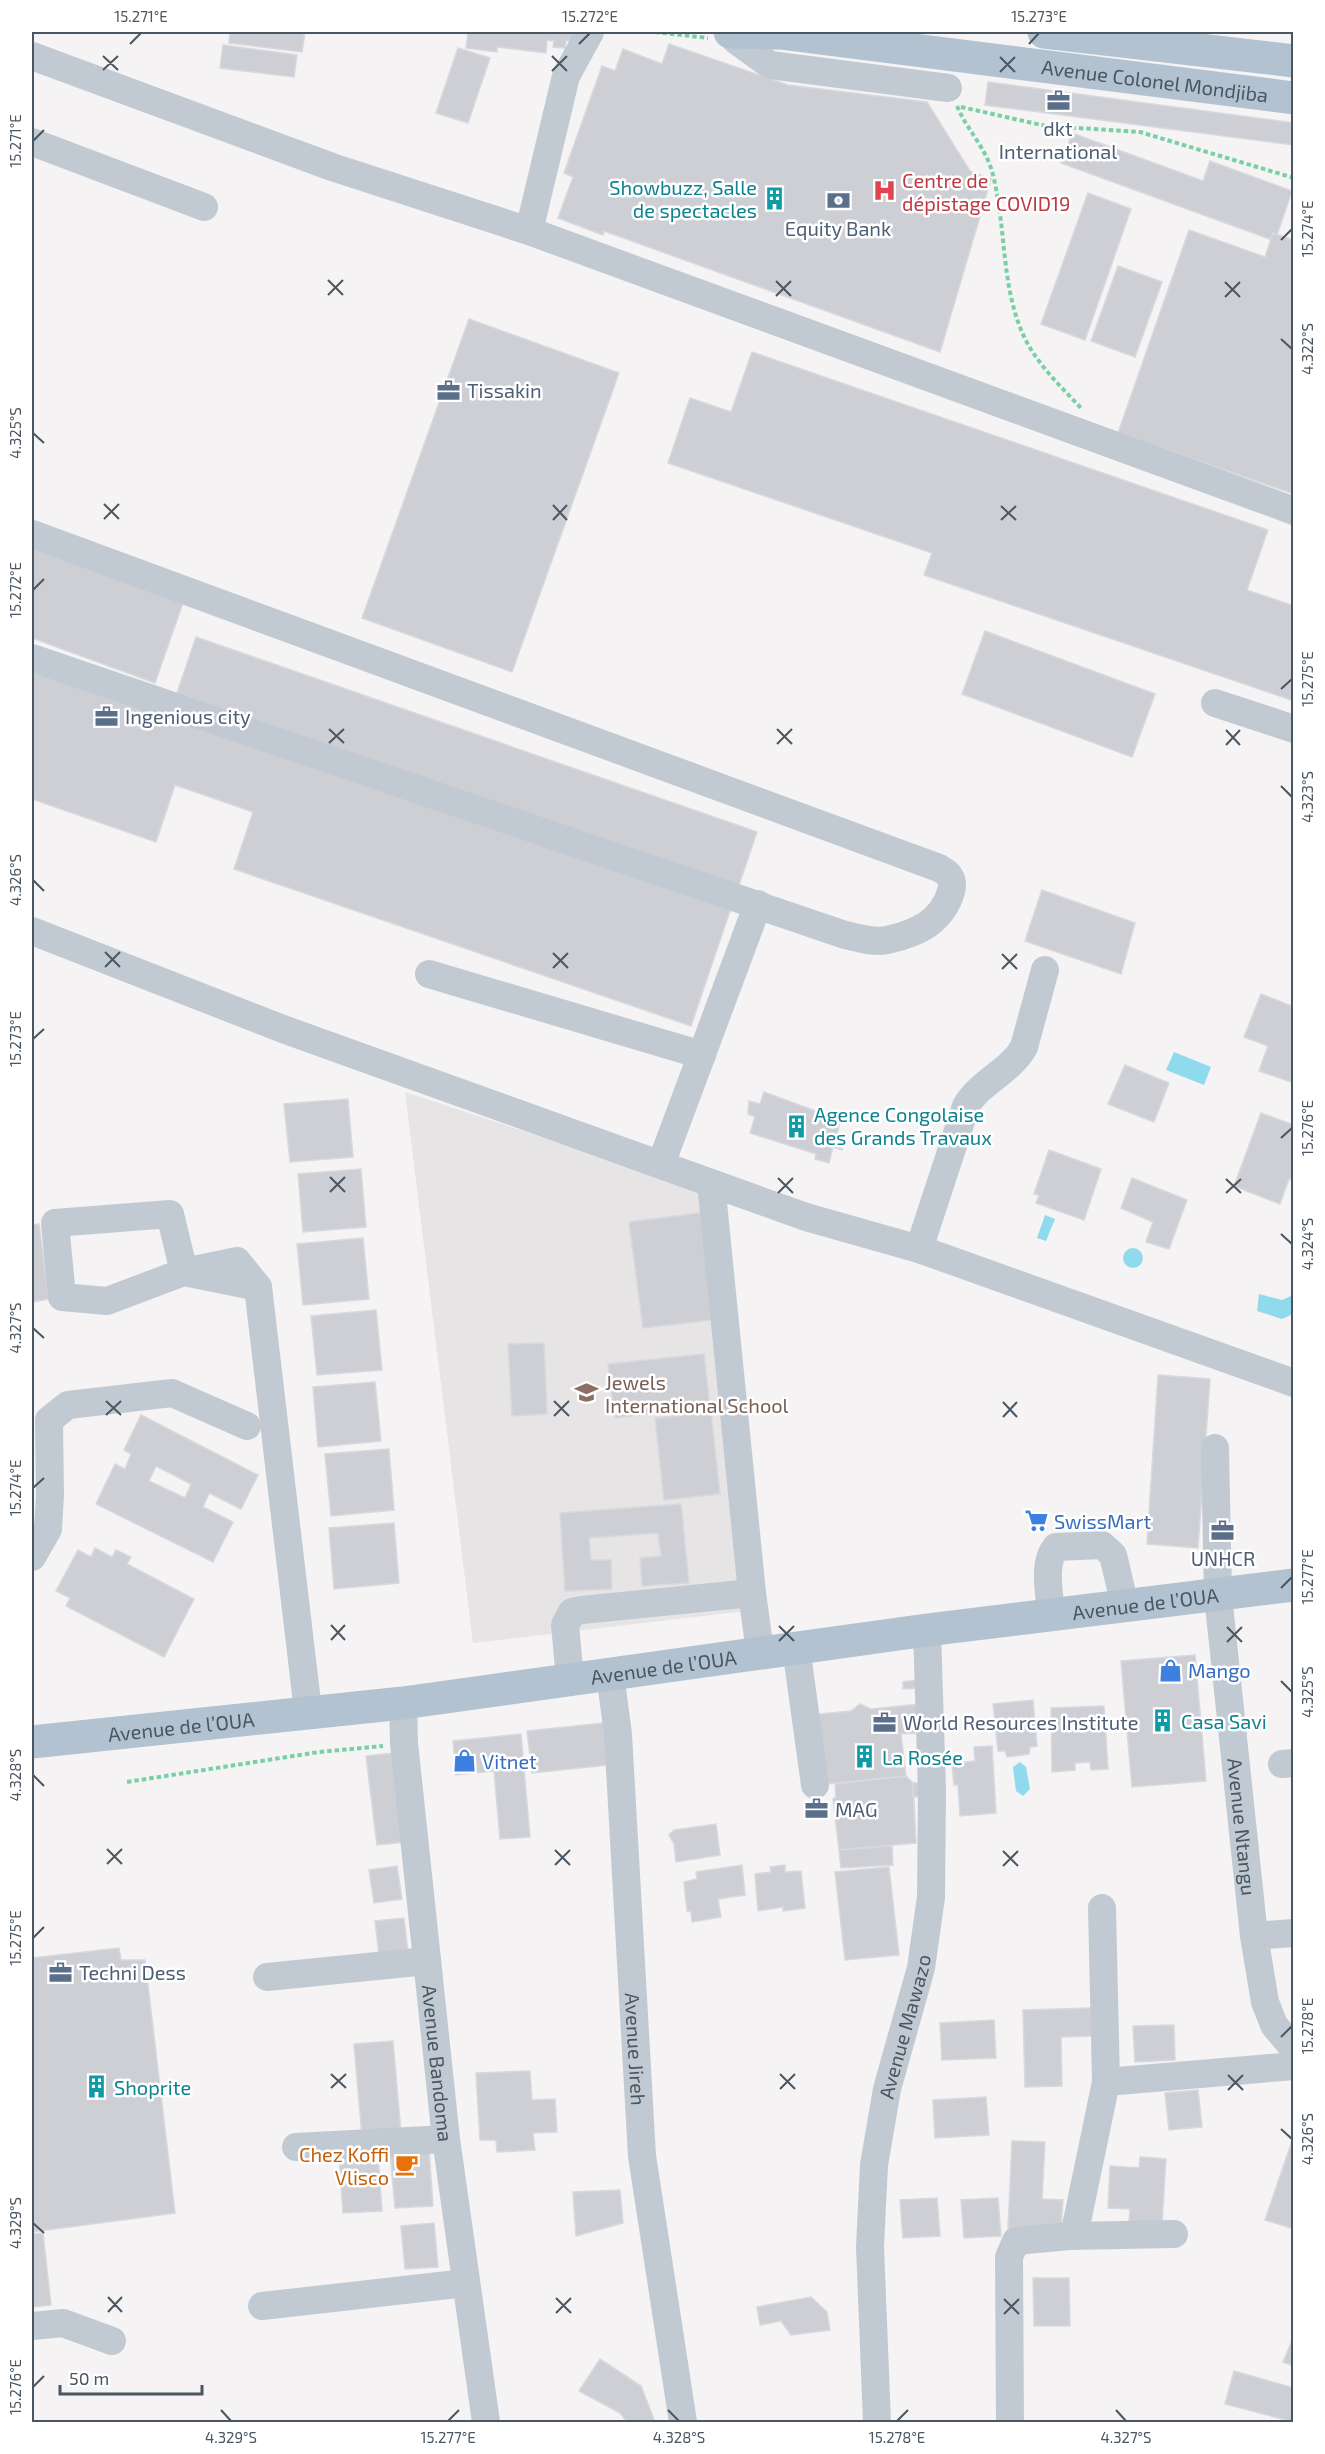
<svg xmlns="http://www.w3.org/2000/svg" width="1325" height="2454" viewBox="0 0 1325 2454" font-family="'Exo 2',sans-serif">
  <rect width="100%" height="100%" fill="#f5f3f3"/>
  <path fill="#e6e4e5" d="M405 1092 712 1193 754 1610 473 1643Z"/>
  <g fill="#90daee">
    <path d="M1174 1052 1211 1067 1204 1085 1166 1070Z"/>
    <path d="M1045 1215 1055 1219 1046 1241 1037 1238Z"/>
    <circle cx="1133" cy="1258" r="10"/>
    <path d="M1259 1294 1282 1300 1293 1295V1314L1282 1319 1257 1311Z"/>
    <path d="M1020 1762 1026 1767 1030 1789 1023 1796 1016 1791 1013 1767Z"/>
  </g>
  <g fill="#cdcfd5" stroke="#d7d9de" stroke-width="1.5" fill-rule="evenodd">
    <path d="M230 32H305L302 52 229 43Z"/>
    <path d="M468 32H581L579 42 566 40 565 48 553 47 554 41 547 40 546 53 497 47V52L466 48Z"/>
    <path d="M669 44 788 85 927 102 970 171 991 179 940 352 604 231 603 235 558 218 573 177 564 173 602 66 615 71 623 49 662 64Z"/>
    <path d="M223 45 297 55 294 77 220 68Z"/>
    <path d="M458 48 490 58 468 123 436 113Z"/>
    <path d="M988 82 1294 123V145L985 105Z"/>
    <path d="M1072 133 1203 181 1210 161 1292 191 1275 241 1061 163Z"/>
    <path d="M1088 193 1131 209 1085 340 1041 324Z"/>
    <path d="M1189 230 1265 257 1273 233 1294 240V494L1118 433Z"/>
    <path d="M1118 266 1162 282 1135 357 1091 341Z"/>
    <path d="M469 319 619 373 512 672 362 618Z"/>
    <path d="M752 352 1268 530 1247 590 1294 606V701L924 575 932 553 668 463 690 398 731 412Z"/>
    <path d="M32 545 184 600 155 683 32 638Z"/>
    <path d="M985 631 1155 694 1132 757 962 694Z"/>
    <path d="M196 637 757 832 738 888 177 693Z"/>
    <path d="M32 667 731 908 691 1026 234 869 253 812 175 785 156 842 32 799Z"/>
    <path d="M1042 890 1135 923 1121 974 1025 941Z"/>
    <path d="M1261 994 1294 1007V1083L1259 1071 1268 1046 1244 1037Z"/>
    <path d="M1125 1065 1169 1083 1154 1122 1108 1104Z"/>
    <path d="M764 1092 840 1120 837 1136 843 1138 842 1150 833 1147 829 1163 815 1159 816 1154 750 1133 755 1117 748 1114 749 1101 760 1104Z"/>
    <path d="M348 1099 353 1157 290 1162 284 1104Z"/>
    <path d="M1261 1113 1294 1125V1180L1289 1179 1280 1204 1234 1186Z"/>
    <path d="M1049 1150 1101 1169 1084 1220 1036 1203 1039 1195 1034 1194Z"/>
    <path d="M361 1169 366 1227 303 1232 298 1174Z"/>
    <path d="M1132 1178 1187 1200 1169 1249 1146 1242 1153 1222 1121 1208Z"/>
    <path d="M706 1212 720 1319 643 1328 629 1222Z"/>
    <path d="M39 1224 49 1299 32 1302V1225Z"/>
    <path d="M363 1238 369 1299 303 1305 297 1244Z"/>
    <path d="M376 1310 382 1370 317 1375 311 1316Z"/>
    <path d="M544 1343 547 1414 512 1416 508 1344Z"/>
    <path d="M704 1354 710 1407 615 1418 608 1364Z"/>
    <path d="M1158 1375 1210 1379 1198 1548 1147 1544Z"/>
    <path d="M375 1382 381 1441 318 1447 313 1387Z"/>
    <path d="M711 1412 720 1494 664 1500 655 1418Z"/>
    <path d="M141 1415 258 1475 241 1509 209 1493 203 1507 233 1522 213 1562 96 1504 115 1464 125 1469 131 1454 124 1450ZM156 1466 191 1484 185 1498 149 1481Z"/>
    <path d="M389 1449 394 1510 331 1516 325 1454Z"/>
    <path d="M681 1504 689 1583 642 1586 640 1558 661 1556 658 1533 589 1538 591 1560H611L612 1589 565 1591 560 1513Z"/>
    <path d="M394 1523 399 1583 334 1589 329 1528Z"/>
    <path d="M95 1548 112 1557 116 1550 131 1557 127 1564 194 1599 164 1657 66 1606 70 1598 56 1591 78 1550 91 1557Z"/>
    <path d="M1195 1655 1206 1781 1132 1787 1121 1661Z"/>
    <path d="M918 1680 919 1688 903 1689V1682Z"/>
    <path d="M1033 1700 1037 1746 1030 1747 1029 1754 1007 1757 1005 1751H998L993 1704Z"/>
    <path d="M860 1704 871 1709 920 1704 923 1733 901 1734 906 1776 826 1784 811 1715 851 1711Z"/>
    <path d="M1104 1706 1108 1769 1091 1770 1090 1762 1075 1763V1770L1052 1772 1051 1708Z"/>
    <path d="M613 1722 618 1764 532 1773 527 1731Z"/>
    <path d="M521 1734 530 1837 500 1839 494 1771 456 1775 453 1741Z"/>
    <path d="M992 1746 996 1813 960 1816 958 1785H954L952 1764 975 1761 974 1747Z"/>
    <path d="M394 1753 405 1842 377 1845 366 1756Z"/>
    <path d="M906 1776 913 1783 916 1843 839 1850 833 1799 836 1797 835 1784Z"/>
    <path d="M926 1782V1796L913 1797V1783Z"/>
    <path d="M716 1824 720 1855 676 1862 674 1844 669 1835 674 1830Z"/>
    <path d="M892 1846 893 1865 841 1868 839 1850Z"/>
    <path d="M742 1865 745 1895 718 1899 721 1917 692 1922 691 1912 687 1911 684 1882 697 1879 696 1872Z"/>
    <path d="M785 1865V1872L801 1871 805 1908 783 1911V1907L758 1911 755 1874 771 1872 770 1867Z"/>
    <path d="M397 1866 402 1899 374 1903 369 1870Z"/>
    <path d="M889 1867 899 1955 845 1960 835 1872Z"/>
    <path d="M404 1918 408 1952 379 1955 375 1921Z"/>
    <path d="M119 1948 121 1960H145L175 2213 32 2232V1958Z"/>
    <path d="M1092 2008 1093 2036 1061 2037 1062 2086 1025 2087 1023 2010Z"/>
    <path d="M994 2020 996 2058 942 2060 940 2023Z"/>
    <path d="M1174 2025 1175 2060 1135 2062 1133 2026Z"/>
    <path d="M393 2041 401 2132 362 2136 354 2044Z"/>
    <path d="M530 2071 532 2100 555 2099 557 2132 533 2133 535 2150 497 2152 496 2140H480L476 2073Z"/>
    <path d="M1198 2090 1202 2127 1169 2130 1165 2093Z"/>
    <path d="M986 2097 989 2135 935 2138 933 2100Z"/>
    <path d="M1012 2141 1045 2142 1042 2199 1063 2200 1061 2230 1008 2228Z"/>
    <path d="M1292 2141H1294V2229L1265 2220Z"/>
    <path d="M429 2150 433 2206 395 2208 390 2152Z"/>
    <path d="M378 2153 382 2211 343 2213 339 2155Z"/>
    <path d="M1140 2157 1166 2159 1162 2224 1129 2222 1130 2209 1108 2208 1110 2166 1139 2168Z"/>
    <path d="M620 2190 623 2223 576 2236 573 2192Z"/>
    <path d="M937 2198 940 2236 903 2238 900 2200Z"/>
    <path d="M998 2198 1001 2236 964 2238 961 2200Z"/>
    <path d="M434 2223 438 2267 405 2269 401 2226Z"/>
    <path d="M43 2233 51 2305 32 2307V2234Z"/>
    <path d="M1033 2278H1069L1070 2326H1034Z"/>
    <path d="M811 2297 827 2312 830 2330 791 2335 781 2321 760 2325 757 2307Z"/>
    <path d="M1294 2336V2366L1283 2362Z"/>
    <path d="M600 2359 641 2386 655 2422H627L620 2413 579 2391Z"/>
    <path d="M1234 2371 1294 2388V2422L1225 2404Z"/>
  </g>
  <g fill="none" stroke-linecap="round" stroke-linejoin="round">
    <g stroke="#7ad0a6" stroke-width="4" stroke-dasharray="4.5 3" stroke-linecap="butt">
      <path d="M655 32 708 38"/>
      <path d="M957 106C967 130 987 149 993 175 1006 226 1001 283 1022 332 1034 361 1060 386 1081 408"/>
      <path d="M961 107 1046 126 1140 132 1294 178"/>
      <path d="M127 1782 319 1752 383 1746"/>
    </g>
    <g stroke="#c1cad2" stroke-width="28">
      <path d="M728 32 737 41 770 65 948 88"/>
      <path d="M32 56 332 167 529 231 1294 511"/>
      <path d="M32 142 204 207"/>
      <path d="M529 231 566 76 590 32"/>
      <path d="M32 534 939 868C943 871 948 872 950 877 957 889 943 911 934 919 923 930 902 937 887 940 873 943 859 938 845 935L32 658"/>
      <path d="M1215 703 1294 729"/>
      <path d="M32 931 283 1029 711 1183 806 1217 919 1249 1294 1383"/>
      <path d="M429 974 702 1055"/>
      <path d="M661 1164 758 904"/>
      <path d="M711 1183 752 1593"/>
      <path d="M919 1249 966 1106C981 1081 1010 1072 1024 1047L1045 970"/>
      <path d="M184 1272 258 1287 237 1261 184 1272 107 1301 62 1297 55 1223 170 1214 184 1272"/>
      <path d="M258 1287 308 1711"/>
      <path id="s1" d="M1215 1448 1218 1596 1254 1936 1265 2002 1274 2025 1294 2049"/>
      <path d="M32 1557 48 1529 50 1496 49 1420 68 1405 172 1393 247 1426"/>
      <path d="M1051 1615C1050 1594 1042 1564 1056 1547L1102 1545 1113 1555 1125 1606"/>
      <path d="M796 1647 815 1785"/>
      <path id="s2" d="M610 1674 618 1734 642 2156 683 2422"/>
      <path d="M570 1679 565 1625 572 1612 582 1610 752 1593 760 1652"/>
      <path id="s3" d="M403 1703 404 1743 446 2139 486 2422"/>
      <path d="M1282 1764 1294 1763"/>
      <path d="M1102 1908 1106 2082"/>
      <path d="M1254 1936 1294 1933"/>
      <path d="M267 1977 427 1961"/>
      <path d="M296 2147 446 2139"/>
      <path d="M1069 2236 1174 2234"/>
      <path d="M262 2306 466 2283"/>
      <path d="M32 2326 63 2323 112 2341"/>
      <path id="s4" d="M877 2422 870 2247 874 2165 887 2089 921 1968 931 1897 932 1791 927 1630"/>
      <path d="M1010 2422 1009 2257 1016 2241 1069 2236 1075 2231 1106 2082 1294 2066"/>
    </g>
    <g stroke="#b3c2d1" stroke-width="33">
      <path id="s5" d="M730 32 780 33 1294 98"/>
      <path d="M1044 32 1294 61"/>
      <path id="s6" d="M32 1742 403 1703 927 1630 1294 1585"/>
    </g>
  </g>
  <path fill="none" stroke="#4a5661" stroke-width="2" d="M130 44 141 33M579 44 590 33M1029 44 1039 33M103 56 118 70M552 56 567 71M1000 57 1015 72M103 70 118 56M552 71 567 56M1000 72 1015 57M33 141 44 130M1281 240 1292 229M328 280 343 295M776 281 791 296M1225 282 1240 297M328 295 343 280M776 296 791 281M1225 297 1240 282M1281 339 1292 349M33 433 44 443M104 504 119 519M553 505 567 520M1001 506 1016 520M104 519 119 504M553 520 567 505M1001 520 1016 506M33 590 44 579M1281 689 1292 679M329 729 344 743M777 729 792 744M1226 730 1240 745M329 743 344 729M777 744 792 729M1226 745 1240 730M1281 786 1292 797M33 880 44 891M105 952 120 967M553 953 568 968M1002 954 1017 969M105 967 120 952M553 968 568 953M1002 969 1017 954M33 1039 44 1029M1281 1138 1292 1128M330 1177 345 1192M778 1178 793 1193M1226 1179 1241 1193M330 1192 345 1177M778 1193 793 1178M1226 1193 1241 1179M1281 1234 1292 1244M33 1328 44 1338M106 1401 121 1415M554 1401 569 1416M1003 1402 1017 1417M106 1415 121 1401M554 1416 569 1401M1003 1417 1017 1402M33 1488 44 1478M1281 1588 1292 1577M331 1625 345 1640M779 1626 794 1641M1227 1627 1242 1642M331 1640 345 1625M779 1641 794 1626M1227 1642 1242 1627M1281 1681 1292 1692M33 1775 44 1786M107 1849 122 1864M555 1850 570 1865M1003 1851 1018 1866M107 1864 122 1849M555 1865 570 1850M1003 1866 1018 1851M33 1938 44 1927M1281 2037 1292 2026M331 2074 346 2088M780 2074 795 2089M1228 2075 1243 2090M331 2088 346 2074M780 2089 795 2074M1228 2090 1243 2075M1281 2129 1292 2139M33 2223 44 2233M108 2297 122 2312M556 2298 571 2313M1004 2299 1019 2314M108 2312 122 2297M556 2313 571 2298M1004 2314 1019 2299M33 2387 44 2376M221 2410 231 2421M668 2410 679 2421M1116 2410 1126 2421M448 2421 459 2410M897 2421 908 2410"/>
  <defs>
    <symbol id="office-bare" viewBox="-9 -9 18 18"><path d="M-6-3h4V-5.5h4V-3h4V5H-6ZM-1-4.5V-3h2v-1.5ZM-6 0V1H6V0Z" fill="#5c6f8a" stroke="#fff" stroke-width="2.5" paint-order="stroke"/></symbol>
    <symbol id="hospital-bare" viewBox="-9 -9 18 18"><path d="M-5-5h3v3.5h4V-5h3V5h-3V1.5h-4V5h-3Z" fill="#e0444e" stroke="#fff" stroke-width="2.5" paint-order="stroke"/></symbol>
    <symbol id="building-bare" viewBox="-9 -9 18 18"><path d="M-4-6H4V6H1V3H-1V6H-4ZM-2.5-4.3h1.7v1.8h-1.7ZM.8-4.3h1.7v1.8H.8ZM-2.5-1h1.7V.8h-1.7ZM.8-1h1.7V.8H.8Z" fill="#0f9aa8" stroke="#fff" stroke-width="2.5" paint-order="stroke"/></symbol>
    <symbol id="bank-bare" viewBox="-9 -9 18 18"><path d="M-6-4H6V4H-6ZM0-2.3a2.3 2.3 0 1 0 0 4.6a2.3 2.3 0 1 0 0-4.6Z" fill="#5c6f8a" stroke="#fff" stroke-width="2.5" paint-order="stroke"/></symbol>
    <symbol id="school-bare" viewBox="-9 -9 18 18"><path d="M0-5L7-2L0 1L-7-2ZM-4 1L0 2.5L4 1V4Q0 6-4 4Z" fill="#8d6e63" stroke="#fff" stroke-width="2.5" paint-order="stroke"/></symbol>
    <symbol id="supermarket-bare" viewBox="-9 -9 18 18"><path d="M-6-5.5h2.5l.6 2H6L4.5 2H-2.5L-4.4-4H-6ZM-1.5 3.2a1.3 1.3 0 1 0 .1 0ZM3 3.2a1.3 1.3 0 1 0 .1 0Z" fill="#3f7fe0" stroke="#fff" stroke-width="2.5" paint-order="stroke"/></symbol>
    <symbol id="shop-bare" viewBox="-9 -9 18 18"><path d="M-5-2.5h2.3a2.7 3.5 0 0 1 5.4 0H5L5.5 6h-11ZM-1.5-2.5h3a1.5 2.3 0 0 0-3 0Z" fill="#3f7fe0" stroke="#fff" stroke-width="2.5" paint-order="stroke"/></symbol>
    <symbol id="cafe-bare" viewBox="-9 -9 18 18"><path d="M-5.5-4.5H6V0H3Q3 3.5 0 3.5H-2.5Q-5.5 3.5-5.5 0ZM3-3.2v2h1.7v-2ZM-6 4.5H4V6H-6Z" fill="#e8710a" stroke="#fff" stroke-width="2.5" paint-order="stroke"/></symbol>
  </defs>
  <g fill-rule="evenodd">
    <use href="#office-bare" x="1042" y="84" width="33" height="33"/>
    <use href="#hospital-bare" x="868" y="174" width="33" height="33"/>
    <use href="#building-bare" x="758" y="182" width="33" height="33"/>
    <use href="#bank-bare" x="822" y="184" width="33" height="33"/>
    <use href="#office-bare" x="432" y="374" width="33" height="33"/>
    <use href="#office-bare" x="90" y="700" width="33" height="33"/>
    <use href="#building-bare" x="780" y="1110" width="33" height="33"/>
    <use href="#school-bare" x="570" y="1376" width="33" height="33"/>
    <use href="#supermarket-bare" x="1020" y="1504" width="33" height="33"/>
    <use href="#office-bare" x="1206" y="1514" width="33" height="33"/>
    <use href="#shop-bare" x="1154" y="1654" width="33" height="33"/>
    <use href="#building-bare" x="1146" y="1704" width="33" height="33"/>
    <use href="#office-bare" x="868" y="1706" width="33" height="33"/>
    <use href="#building-bare" x="848" y="1740" width="33" height="33"/>
    <use href="#shop-bare" x="448" y="1744" width="33" height="33"/>
    <use href="#office-bare" x="800" y="1792" width="33" height="33"/>
    <use href="#office-bare" x="44" y="1956" width="33" height="33"/>
    <use href="#building-bare" x="80" y="2070" width="33" height="33"/>
    <use href="#cafe-bare" x="390" y="2148" width="33" height="33"/>
  </g>
  <g text-anchor="middle" dominant-baseline="central" stroke-width="5" stroke-linejoin="round" paint-order="stroke">
    <g font-size="20" fill="#4a5661" stroke="#fff">
      <text stroke="none"><textPath href="#s5" startOffset="428">Avenue Colonel Mondjiba</textPath></text>
      <text stroke="none"><textPath href="#s6" startOffset="1122">Avenue de l’OUA</textPath></text>
      <text stroke="none"><textPath href="#s6" startOffset="636">Avenue de l’OUA</textPath></text>
      <text stroke="none"><textPath href="#s6" startOffset="150">Avenue de l’OUA</textPath></text>
      <text stroke="none"><textPath href="#s1" startOffset="380">Avenue Ntangu</textPath></text>
      <text stroke="none"><textPath href="#s4" startOffset="399">Avenue Mawazo</textPath></text>
      <text stroke="none"><textPath href="#s2" startOffset="376">Avenue Jireh</textPath></text>
      <text stroke="none"><textPath href="#s3" startOffset="362">Avenue Bandoma</textPath></text>
    </g>
    <g font-size="20" fill="#4e5e75" stroke="#fff" text-anchor="start">
      <text x="1058" y="128" text-anchor="middle">dkt<tspan x="1058" dy="23">International</tspan></text>
      <text x="838" y="228" text-anchor="middle">Equity Bank</text>
      <text x="467" y="390">Tissakin</text>
      <text x="125" y="716">Ingenious city</text>
      <text x="1223" y="1558" text-anchor="middle">UNHCR</text>
      <text x="903" y="1722">World Resources Institute</text>
      <text x="835" y="1809">MAG</text>
      <text x="79" y="1972">Techni Dess</text>
    </g>
    <g font-size="20" fill="#be3a42" stroke="#fff" text-anchor="start">
      <text x="902" y="180">Centre de<tspan x="902" dy="23">dépistage COVID19</tspan></text>
    </g>
    <g font-size="20" fill="#0d838f" stroke="#fff" text-anchor="start">
      <text x="757" y="187" text-anchor="end">Showbuzz, Salle<tspan x="757" dy="23">de spectacles</tspan></text>
      <text x="814" y="1114">Agence Congolaise<tspan x="814" dy="23">des Grands Travaux</tspan></text>
      <text x="1181" y="1721">Casa Savi</text>
      <text x="882" y="1757">La Rosée</text>
      <text x="114" y="2087">Shoprite</text>
    </g>
    <g font-size="20" fill="#785e54" stroke="#fff" text-anchor="start">
      <text x="605" y="1382">Jewels<tspan x="605" dy="23">International School</tspan></text>
    </g>
    <g font-size="20" fill="#366cbe" stroke="#fff" text-anchor="start">
      <text x="1054" y="1521">SwissMart</text>
      <text x="1188" y="1670">Mango</text>
      <text x="482" y="1761">Vitnet</text>
    </g>
    <g font-size="20" fill="#c56008" stroke="#fff" text-anchor="end">
      <text x="389" y="2154">Chez Koffi<tspan x="389" dy="23">Vlisco</tspan></text>
    </g>
  </g>
  <rect width="1325" height="2454" fill="none" stroke="#ffffff" stroke-width="66"/>
  <path d="M60 2385v9h142v-9" fill="none" stroke="#4a5661" stroke-width="3"/>
  <text x="69" y="2385" font-size="18" fill="#4a5661" stroke="#ffffff" stroke-width="4.5" paint-order="stroke">50 m</text>
  <rect x="33" y="33" width="1259" height="2388" fill="none" stroke="#4a5661" stroke-width="2"/>
  <g font-size="15" text-anchor="middle" fill="#4a5661">
    <text x="141" y="22">15.271°E</text>
    <text x="590" y="22">15.272°E</text>
    <text x="1039" y="22">15.273°E</text>
    <text transform="translate(16 141) rotate(-90)" y="5">15.271°E</text>
    <text transform="translate(1308 229) rotate(-90)" y="5">15.274°E</text>
    <text transform="translate(1308 349) rotate(-90)" y="5">4.322°S</text>
    <text transform="translate(16 433) rotate(-90)" y="5">4.325°S</text>
    <text transform="translate(16 590) rotate(-90)" y="5">15.272°E</text>
    <text transform="translate(1308 679) rotate(-90)" y="5">15.275°E</text>
    <text transform="translate(1308 797) rotate(-90)" y="5">4.323°S</text>
    <text transform="translate(16 880) rotate(-90)" y="5">4.326°S</text>
    <text transform="translate(16 1039) rotate(-90)" y="5">15.273°E</text>
    <text transform="translate(1308 1128) rotate(-90)" y="5">15.276°E</text>
    <text transform="translate(1308 1244) rotate(-90)" y="5">4.324°S</text>
    <text transform="translate(16 1328) rotate(-90)" y="5">4.327°S</text>
    <text transform="translate(16 1488) rotate(-90)" y="5">15.274°E</text>
    <text transform="translate(1308 1577) rotate(-90)" y="5">15.277°E</text>
    <text transform="translate(1308 1692) rotate(-90)" y="5">4.325°S</text>
    <text transform="translate(16 1775) rotate(-90)" y="5">4.328°S</text>
    <text transform="translate(16 1938) rotate(-90)" y="5">15.275°E</text>
    <text transform="translate(1308 2026) rotate(-90)" y="5">15.278°E</text>
    <text transform="translate(1308 2139) rotate(-90)" y="5">4.326°S</text>
    <text transform="translate(16 2223) rotate(-90)" y="5">4.329°S</text>
    <text transform="translate(16 2387) rotate(-90)" y="5">15.276°E</text>
    <text x="231" y="2443">4.329°S</text>
    <text x="448" y="2443">15.277°E</text>
    <text x="679" y="2443">4.328°S</text>
    <text x="897" y="2443">15.278°E</text>
    <text x="1126" y="2443">4.327°S</text>
  </g>
</svg>
